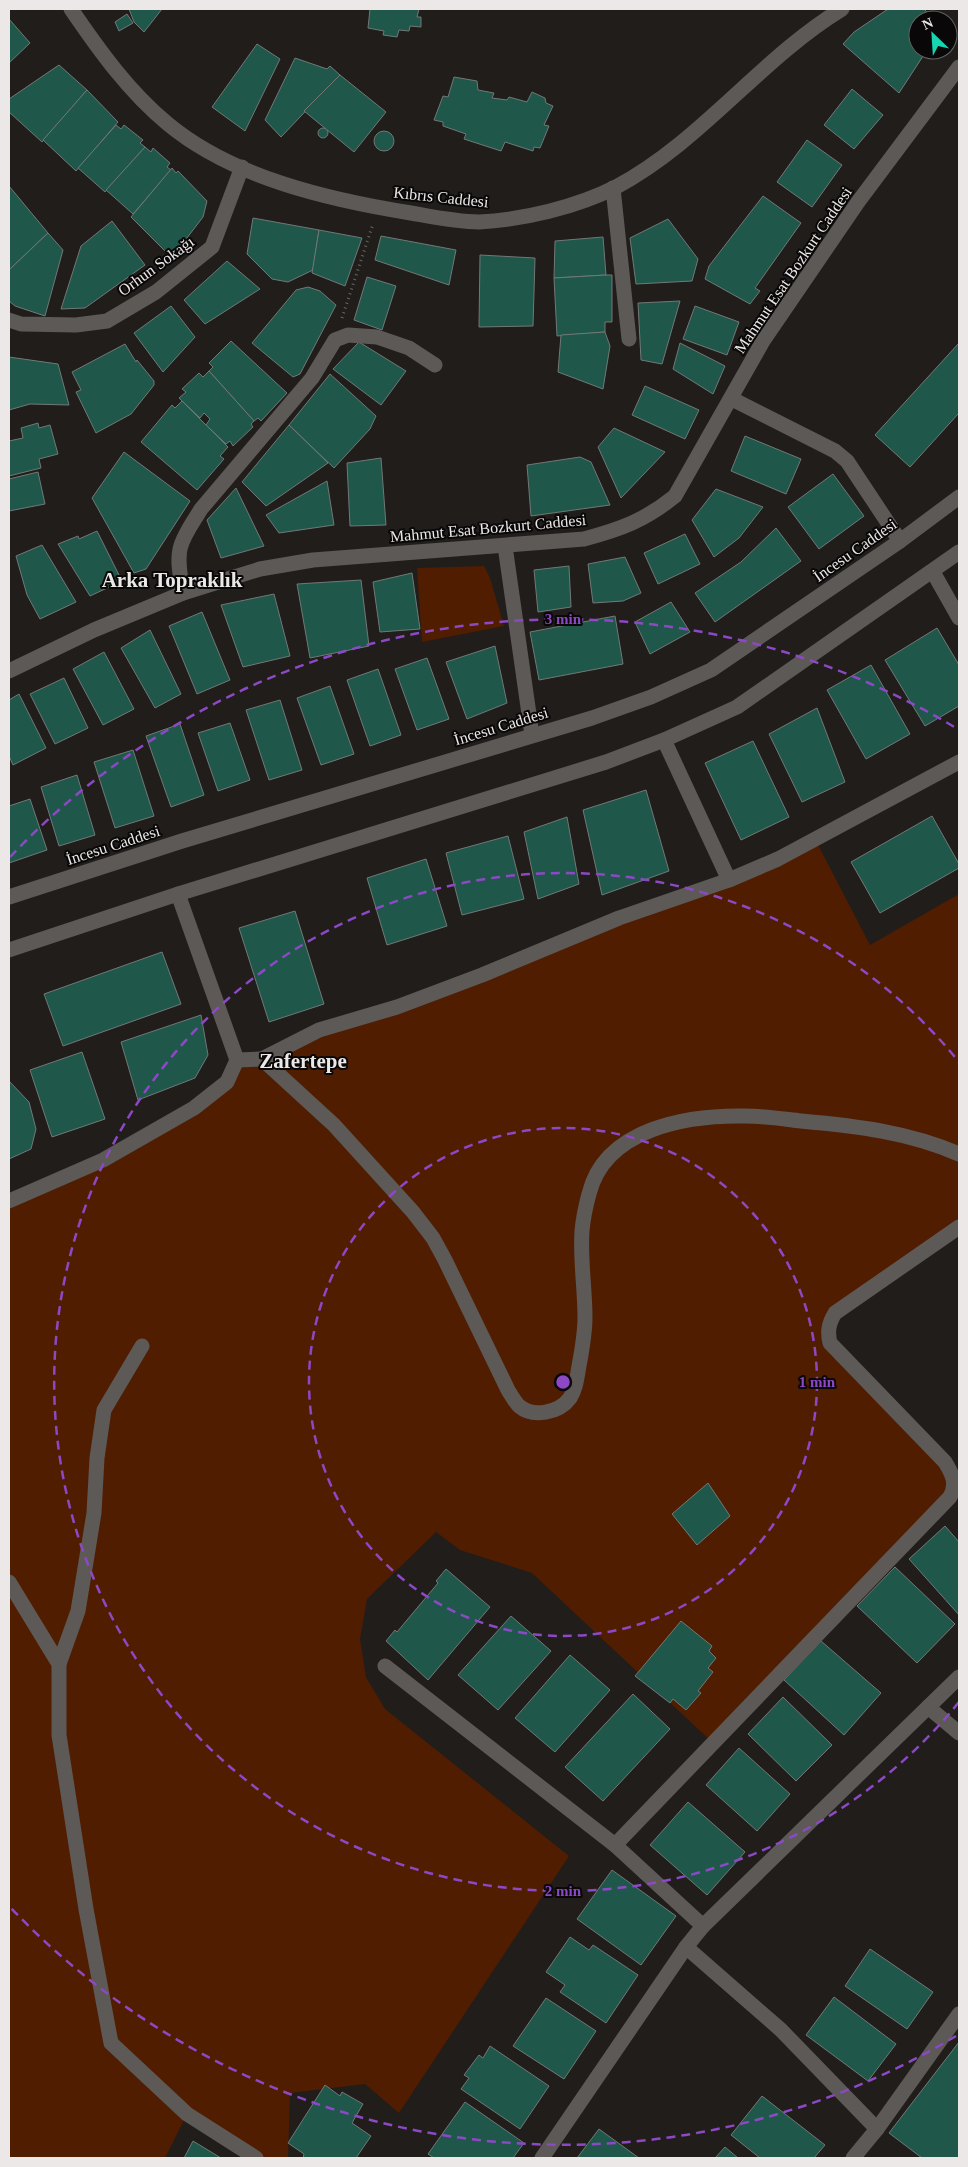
<svg xmlns="http://www.w3.org/2000/svg" width="968" height="2167" viewBox="0 0 968 2167" font-family="'Times New Roman',serif">
  <rect width="100%" height="100%" fill="#201d1b"/>
  <g fill="#501d00">
    <path d="M484 566 490 578 504 626 422 642 417 568Z"/>
    <path d="M815 839 870 945 959 894V1230L835 1313 828 1334 945 1462 954 1489 713 1743 532 1573 460 1550 436 1532 367 1599 360 1639 366 1677 385 1709 569 1856 399 2113 365 2084 290 2093 288 2158H256L187 2114 165 2158H9V1201L194 1108 237 1060 262 1059Z"/>
  </g>
  <g fill="#1f584b" stroke="#727876">
    <path d="M129 9H162L144 32 134 22Z"/>
    <path d="M370 9H419L417 17H421V27L410 26 409 31 399 30 397 37 383 35 384 31 368 28Z"/>
    <path d="M888 9H924L935 20H918V50H927L899 93 843 44 854 32Z"/>
    <path d="M127 14 133 23 119 31 115 22Z"/>
    <path d="M9 19 30 43 9 63Z"/>
    <path d="M257 44 280 59 245 131 212 107Z"/>
    <path d="M295 58 327 69 330 66 340 75 281 137 265 120Z"/>
    <path d="M59 65 87 90 42 142 9 112V99Z"/>
    <path d="M340 75 386 112 354 152 304 111Z"/>
    <path d="M454 77 477 81 478 90 494 93 492 98 507 100 509 97 527 102 532 92 545 98 546 103 553 106 544 125 549 126 540 148 534 147 533 151 505 142 501 151 464 139 466 134 443 126V122L434 120 443 96 448 97Z"/>
    <path d="M852 89 883 115 854 149 824 125Z"/>
    <path d="M87 90 118 122 76 171 43 140Z"/>
    <path d="M116 125 121 129 124 125 143 140 140 143 145 147 105 192 78 168Z"/>
    <circle cx="323" cy="133" r="5"/>
    <circle cx="384" cy="141" r="10"/>
    <path d="M807 140 842 165 812 207 777 182Z"/>
    <path d="M145 147 151 152 153 148 170 163 167 167 171 170 133 214 106 190Z"/>
    <path d="M172 168 176 173 178 171 207 201 203 217 180 247 170 256 131 217Z"/>
    <path d="M9 186 48 233 9 270Z"/>
    <path d="M763 196 801 223 755 288 760 291 750 304 705 279 709 266Z"/>
    <path d="M253 218 319 230 313 270 288 282 272 279 247 254Z"/>
    <path d="M668 219 698 259 692 281 636 284 630 238Z"/>
    <path d="M112 221 145 265 85 308 61 309 81 246Z"/>
    <path d="M319 230 362 238 345 286 312 273Z"/>
    <path d="M48 233 63 250 45 316 15 306 9 301V270Z"/>
    <path d="M381 236 456 250 449 285 375 260Z"/>
    <path d="M603 237 606 275 554 278 555 241Z"/>
    <path d="M480 255 535 258 533 326 479 327Z"/>
    <path d="M227 261 260 289 205 324 184 300Z"/>
    <path d="M606 275H612V322H605V332L557 336 554 278Z"/>
    <path d="M367 277 396 286 382 330 354 320Z"/>
    <path d="M308 287 320 291 336 305 300 374 293 377 252 343 296 290Z"/>
    <path d="M680 301 662 364 641 360 638 303Z"/>
    <path d="M171 306 195 337 163 372 134 333Z"/>
    <path d="M695 306 739 322 727 355 683 339Z"/>
    <path d="M605 332 610 346 603 389 558 372 561 335Z"/>
    <path d="M231 341 287 393 261 421 258 418 254 421 209 371 213 367 209 363Z"/>
    <path d="M359 342 406 371 381 405 333 369Z"/>
    <path d="M680 343 725 366 713 394 673 369Z"/>
    <path d="M959 343V413L910 467 875 435Z"/>
    <path d="M125 344 136 362 137 360 154 381V385L131 414 96 433 76 392 81 390 72 372Z"/>
    <path d="M9 357 58 364 69 405 30 404 9 410Z"/>
    <path d="M209 371 254 421 251 424 253 427 233 446 230 441 226 444 206 425 210 419 204 413 200 418 179 398 186 392 182 389 199 373 203 377Z"/>
    <path d="M330 374 376 416 370 429 334 468 289 425Z"/>
    <path d="M645 386 699 410 685 439 632 415Z"/>
    <path d="M182 401 228 447 220 456 224 459 197 490 141 442 172 405 175 408Z"/>
    <path d="M38 423 39 428 50 425 58 454 39 459 41 468 9 476V441L23 438 21 428Z"/>
    <path d="M289 425 328 463 266 506 242 482Z"/>
    <path d="M614 428 665 452 621 498 598 447Z"/>
    <path d="M745 436 801 459 786 494 731 471Z"/>
    <path d="M124 452 190 501 146 569 134 573 92 498Z"/>
    <path d="M580 457 591 462 610 505 531 516 527 465Z"/>
    <path d="M381 458 386 525 350 526 347 463Z"/>
    <path d="M38 472 45 504 9 511V479Z"/>
    <path d="M833 474 864 516 819 549 788 507Z"/>
    <path d="M327 481 334 525 279 533 266 515Z"/>
    <path d="M236 488 264 546 221 558 207 520Z"/>
    <path d="M716 489 763 507 739 538 714 557 692 520Z"/>
    <path d="M776 528 801 561 715 622 695 593 741 562Z"/>
    <path d="M97 531 122 581 90 596 58 544 78 536 79 539Z"/>
    <path d="M685 534 700 564 658 584 644 553Z"/>
    <path d="M42 545 76 602 40 619 27 595 16 556Z"/>
    <path d="M625 557 641 593 623 601 593 603 588 564Z"/>
    <path d="M569 566 571 607 538 612 534 570Z"/>
    <path d="M412 573 420 629 380 632 373 582Z"/>
    <path d="M361 580 369 646 310 658 297 584Z"/>
    <path d="M274 594 290 656 243 667 221 605Z"/>
    <path d="M671 602 690 632 650 654 635 622Z"/>
    <path d="M202 612 230 680 197 694 169 626Z"/>
    <path d="M615 616 623 664 539 680 530 632Z"/>
    <path d="M937 628 959 665V706L925 726 885 660Z"/>
    <path d="M150 630 181 694 155 708 121 648Z"/>
    <path d="M495 646 507 703 467 719 446 662Z"/>
    <path d="M104 652 134 709 103 725 73 669Z"/>
    <path d="M427 658 449 719 417 730 395 669Z"/>
    <path d="M871 665 910 734 866 759 827 690Z"/>
    <path d="M378 669 401 735 370 746 347 680Z"/>
    <path d="M64 678 88 728 55 744 30 694Z"/>
    <path d="M330 686 354 754 321 765 297 698Z"/>
    <path d="M19 694 46 748 13 765 9 756V700Z"/>
    <path d="M280 700 302 770 269 780 246 710Z"/>
    <path d="M817 708 845 782 802 802 769 734Z"/>
    <path d="M230 723 250 780 218 791 198 733Z"/>
    <path d="M180 724 204 795 171 807 146 736Z"/>
    <path d="M753 741 789 817 741 840 705 763Z"/>
    <path d="M133 750 154 816 115 828 94 762Z"/>
    <path d="M77 775 95 835 59 846 41 787Z"/>
    <path d="M646 790 669 871 602 895 583 810Z"/>
    <path d="M30 799 47 850 9 863V806Z"/>
    <path d="M932 816 959 864V868L880 913 851 862Z"/>
    <path d="M567 817 579 884 538 899 524 832Z"/>
    <path d="M508 836 524 899 462 915 446 853Z"/>
    <path d="M426 859 447 926 387 945 367 878Z"/>
    <path d="M295 911 324 1004 269 1022 239 928Z"/>
    <path d="M162 952 181 1004 63 1046 44 994Z"/>
    <path d="M201 1015 208 1055 195 1078 138 1100 121 1042Z"/>
    <path d="M82 1052 105 1119 52 1137 30 1070Z"/>
    <path d="M9 1081 29 1102 36 1129 31 1149 9 1159Z"/>
    <path d="M708 1483 730 1516 697 1545 672 1514Z"/>
    <path d="M945 1526 959 1542V1615L909 1559Z"/>
    <path d="M895 1567 955 1624 917 1663 857 1606Z"/>
    <path d="M446 1569 490 1607 428 1680 386 1641 395 1630 397 1632 438 1583 436 1581Z"/>
    <path d="M511 1616 551 1651 498 1710 458 1675Z"/>
    <path d="M681 1621 712 1646 709 1651 716 1658 708 1668 713 1672 698 1691 701 1693 686 1710 673 1699 670 1703 635 1676Z"/>
    <path d="M821 1641 881 1693 844 1735 784 1680Z"/>
    <path d="M570 1655 610 1690 555 1752 515 1718Z"/>
    <path d="M633 1694 670 1729 603 1801 565 1767Z"/>
    <path d="M783 1697 832 1745 796 1781 748 1734Z"/>
    <path d="M739 1748 790 1794 757 1831 706 1785Z"/>
    <path d="M688 1802 745 1852 707 1895 650 1845Z"/>
    <path d="M612 1870 676 1916 641 1965 577 1919Z"/>
    <path d="M570 1937 589 1950 593 1945 638 1975 606 2023 560 1992 565 1985 546 1972Z"/>
    <path d="M870 1949 933 1992 907 2029 845 1986Z"/>
    <path d="M834 1997 896 2044 868 2081 806 2035Z"/>
    <path d="M546 1998 596 2031 564 2079 513 2046Z"/>
    <path d="M959 2042V2158H922L889 2133Z"/>
    <path d="M490 2046 549 2086 520 2129 461 2089 469 2078 464 2075 479 2055 483 2058Z"/>
    <path d="M325 2085 340 2096 342 2092 363 2104 352 2123 371 2136 356 2158H303L304 2154 288 2143Z"/>
    <path d="M762 2096 825 2145 814 2158H760L731 2135Z"/>
    <path d="M465 2102 524 2143 513 2158H434L428 2154Z"/>
    <path d="M599 2129 639 2158H577Z"/>
    <path d="M193 2141 221 2158H184Z"/>
    <path d="M725 2147 738 2158H715Z"/>
  </g>
  <g fill="none" stroke-linecap="round" stroke-linejoin="round">
    <path stroke="#686563" stroke-width="3" stroke-dasharray="1 4" stroke-linecap="butt" d="M342 318 373 224"/>
    <g stroke="#5d5956" stroke-width="15">
      <path d="M613 188 629 339"/>
      <path d="M9 320 21 324 76 325 107 321 156 292 212 247 242 167"/>
      <path d="M732 399 835 451 847 461 900 541"/>
      <path d="M505 546 532 735"/>
      <path d="M933 572 959 618"/>
      <path d="M183 593C181 579 177 563 180 549 183 535 194 521 201 509L312 378 335 340 348 335 377 337 409 348 435 365"/>
      <path d="M664 740 729 880"/>
      <path d="M262 1059 319 1030 397 1007 482 975 619 918 729 880 778 859 959 762"/>
      <path d="M237 1060 262 1059 334 1125 413 1212 433 1238 445 1260 508 1390C511 1395 515 1402 519 1406 533 1418 559 1413 570 1398 576 1389 577 1377 579 1366 582 1350 585 1333 585 1317 585 1289 580 1259 582 1231 583 1219 586 1205 589 1194 605 1128 688 1115 745 1116 764 1116 783 1119 801 1121 857 1126 908 1132 959 1154"/>
      <path d="M9 1201 103 1160 194 1108 227 1082 237 1060 178 894"/>
      <path d="M9 1582 59 1664V1735L86 1909 111 2043 187 2114 256 2158"/>
      <path d="M59 1664 78 1611 94 1513 97 1458 104 1410 142 1346"/>
      <path d="M385 1666 615 1845 703 1926"/>
      <path d="M928 1707 959 1733"/>
      <path d="M615 1845 950 1497C957 1484 953 1475 945 1462L830 1343C827 1331 829 1323 835 1313L959 1227"/>
      <path d="M686 1947 781 2030 877 2129 853 2158"/>
      <path d="M877 2129 959 2014"/>
      <path d="M542 2158 686 1947 703 1926 959 1677"/>
    </g>
    <path stroke="#5d5956" stroke-width="15" d="M9 671 94 630 183 593 260 569 313 560 584 539C621 529 644 521 675 496L763 341 858 202 959 67"/>
    <g stroke="#5d5956" stroke-width="15">
      <path d="M71 9C99 50 129 92 168 124 233 178 330 200 411 213 433 217 456 222 479 222 522 220 577 207 616 187 702 141 760 59 842 9"/>
      <path d="M9 897 182 841 592 718 651 697 711 670 900 541 959 497"/>
      <path d="M9 950 178 894 606 762 664 740 737 707 959 552"/>
    </g>
  </g>
  <g fill="none" stroke="#8c48c5" stroke-width="2.5" stroke-dasharray="9 6">
    <circle cx="563" cy="1382" r="254"/>
    <path d="M959 1702A509 509 0 1 1 959 1062"/>
    <path d="M956 2036A763 763 0 0 1 10 1907M10 857A763 763 0 0 1 956 728"/>
  </g>
  <g text-anchor="middle" dominant-baseline="central" stroke-width="4" stroke-linejoin="round" paint-order="stroke">
    <g font-size="16" fill="#ebe8e7" stroke="#090707">
      <text transform="translate(441 197) rotate(6)">Kıbrıs Caddesi</text>
      <text transform="translate(156 266) rotate(-36)">Orhun Sokağı</text>
      <text transform="translate(793 270) rotate(-56)">Mahmut Esat Bozkurt Caddesi</text>
      <text transform="translate(488 528) rotate(-5)">Mahmut Esat Bozkurt Caddesi</text>
      <text transform="translate(855 550) rotate(-35)">İncesu Caddesi</text>
      <text transform="translate(501 726) rotate(-17)">İncesu Caddesi</text>
      <text transform="translate(113 845) rotate(-18)">İncesu Caddesi</text>
    </g>
    <g font-size="21" font-weight="bold" fill="#ebe8e7" stroke="#090707">
      <text x="172" y="580">Arka Topraklık</text>
      <text x="303" y="1061">Zafertepe</text>
    </g>
  </g>
  <circle cx="563" cy="1382" r="8" fill="#8c48c5" stroke="#090707" stroke-width="2.5"/>
  <g font-size="15" text-anchor="middle" font-weight="bold" fill="#8c48c5" stroke="#090707" stroke-width="4" stroke-linejoin="round" paint-order="stroke">
    <text x="563" y="624">3 min</text>
    <text x="817" y="1387">1 min</text>
    <text x="563" y="1896">2 min</text>
  </g>
  <rect width="968" height="2167" fill="none" stroke="#ebe8e7" stroke-width="20"/>
  <g transform="translate(933 35) rotate(335)"><circle r="24" fill="#090707" stroke="#636161"/>
  <path d="M0-4L9 19L0 12L-9 19Z" fill="#17d5b2"/>
  <text y="-8" font-size="14" font-weight="bold" text-anchor="middle" fill="#ebe8e7">N</text>
  </g>
</svg>
